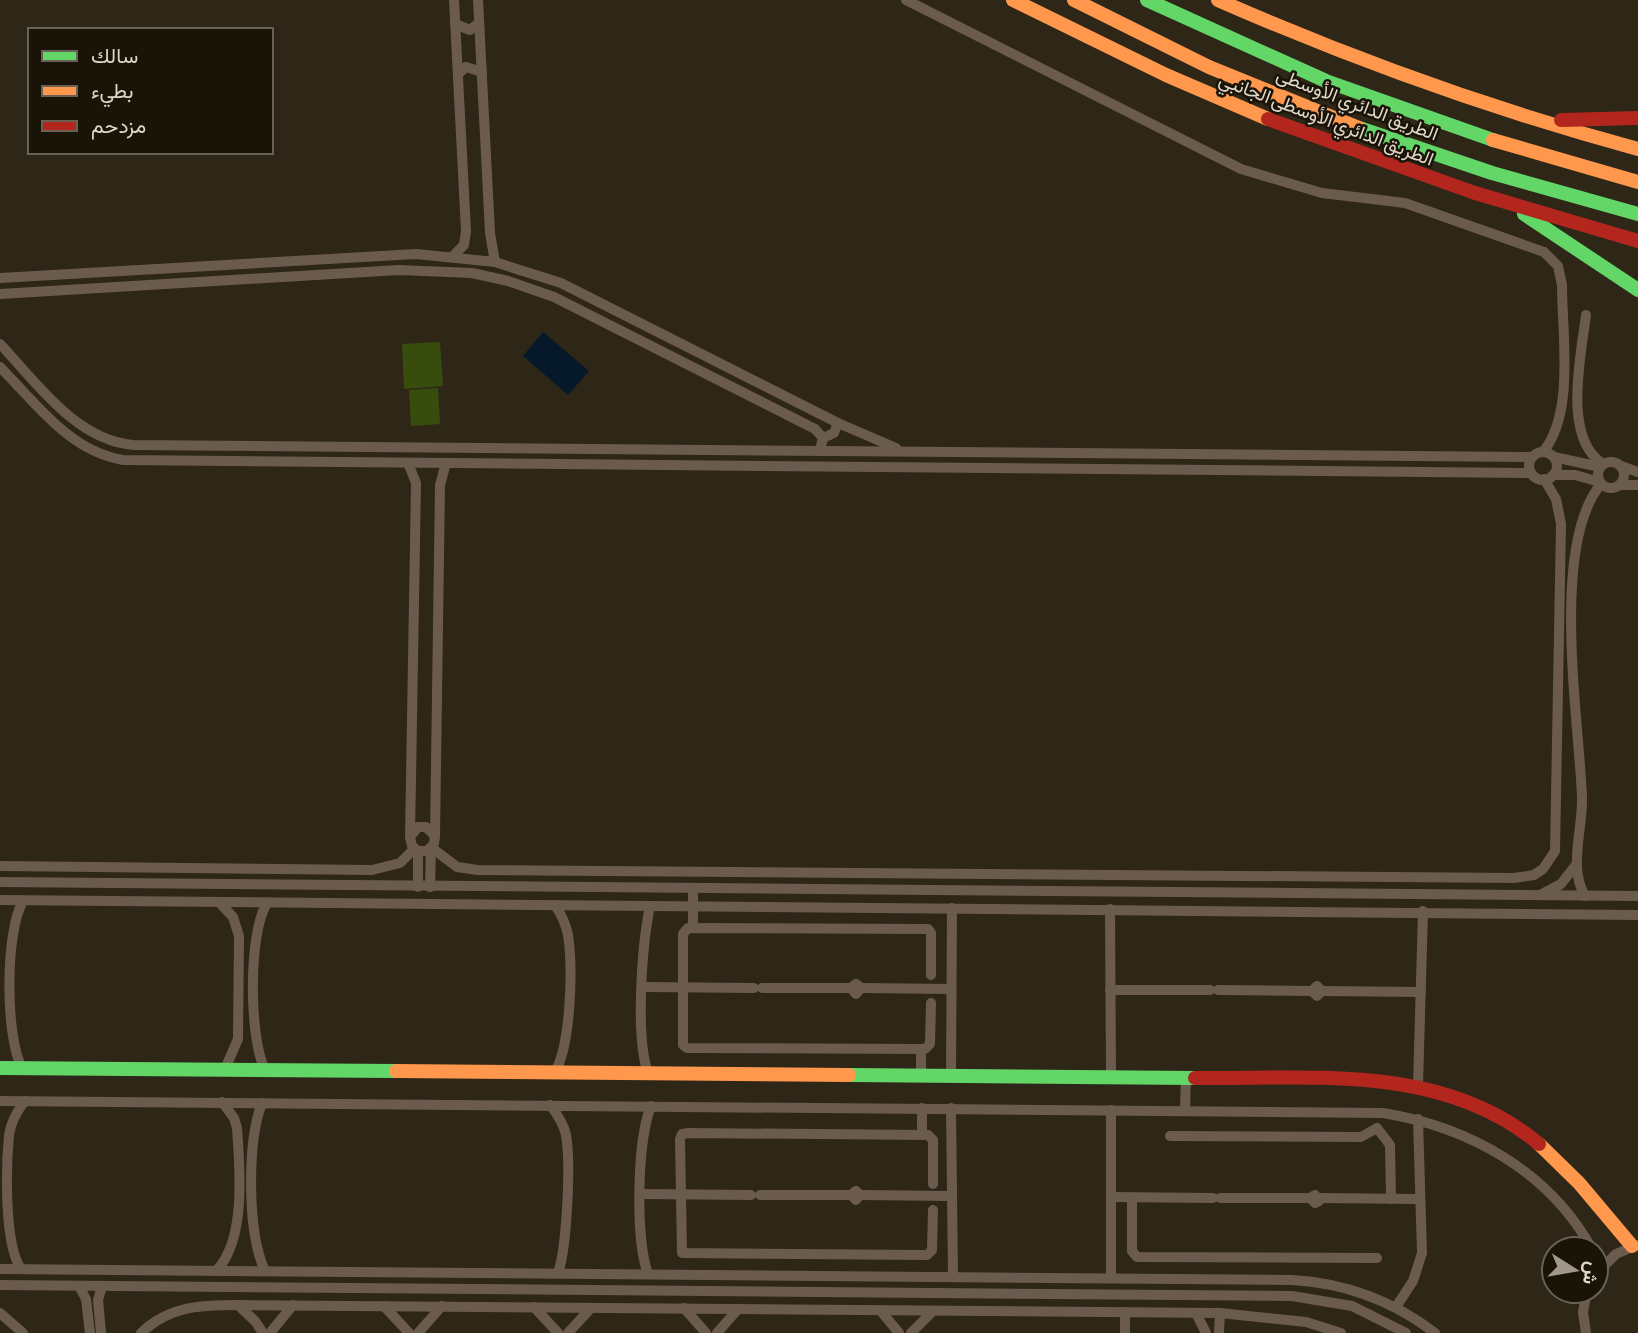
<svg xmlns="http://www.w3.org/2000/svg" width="1638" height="1333" viewBox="0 0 1638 1333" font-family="'Sofia Sans Condensed',Vazirmatn,sans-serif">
  <rect width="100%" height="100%" fill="#2e2617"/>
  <g fill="#384d0d">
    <path d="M440 342 443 386 404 389 402 344Z"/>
    <path d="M438 388 440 424 411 426 409 390Z"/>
  </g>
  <path fill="#06192a" d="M543 332 589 371 568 395 523 356Z"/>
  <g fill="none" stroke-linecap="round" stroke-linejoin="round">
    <g stroke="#6b5b4e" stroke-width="10">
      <path d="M454 0 466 231 464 245 454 255"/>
      <path d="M478 0 490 233 495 262"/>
      <path d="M906 0 1241 169 1322 193 1405 203 1544 252 1558 266 1562 285C1562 334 1575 413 1543 452"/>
      <path d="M455 24 470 30 479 23"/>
      <path d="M458 74 466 67 482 72"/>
      <path d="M0 278 416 254 495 262 561 283 838 423 896 448"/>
      <path d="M0 294 399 270 472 273 508 281 554 297 815 429 823 438 820 450"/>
      <path d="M1586 315C1581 356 1562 438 1603 464"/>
      <path d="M0 344C37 383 76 440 133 445L1532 457"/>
      <path d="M0 367C36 403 69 451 123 460L1531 473"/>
      <path d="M823 438 834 433 838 423"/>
      <circle cx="1543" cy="466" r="14"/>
      <path d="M1554 457 1600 467"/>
      <circle cx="1611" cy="475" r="13"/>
      <path d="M408 463 416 483 410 837"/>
      <path d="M1621 466 1638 472"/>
      <path d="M1553 475H1575L1600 482"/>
      <path d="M1619 485H1638"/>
      <path d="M435 836 440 485 446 463"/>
      <path d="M432 848 457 867 478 870 1514 878 1534 875 1543 869 1555 851 1561 524 1556 499 1544 479"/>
      <path d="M418 851H427L434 844 435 836 426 827H418L410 837 412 846 418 851V887"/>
      <path d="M0 866 372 870 400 863 414 849"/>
      <path d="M0 882 1638 896"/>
      <path d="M430 887 431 849"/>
      <path d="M1542 894 1561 884 1575 866"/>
      <path d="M1585 896C1568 867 1583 830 1582 797 1579 719 1550 545 1601 484"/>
      <path d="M0 900 1638 915"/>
      <path d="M220 903 233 917 239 936 238 1039 225 1069"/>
      <path d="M555 905C561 914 566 924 568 935 573 968 571 1044 555 1072"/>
      <path d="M1110 909 1111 1077"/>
      <path d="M693 928V889"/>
      <path d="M644 987 754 988"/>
      <path d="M762 988H851L856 984 861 988 856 994 851 988"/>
      <path d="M861 988 951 989"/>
      <path d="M1110 990H1210"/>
      <path d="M1218 990 1312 991 1317 986 1322 991 1317 996 1312 991"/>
      <path d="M1322 991 1421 992"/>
      <path d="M931 1003 930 1044 925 1049 687 1048 683 1045V934L688 928 928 929 931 933V975"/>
      <path d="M921 1049V1075"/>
      <path d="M22 1068C5 1036 5 932 23 901"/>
      <path d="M265 1070C249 1037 248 934 267 903"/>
      <path d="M648 1073C635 1036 642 945 650 906"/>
      <path d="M951 1075 952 908"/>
      <path d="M1418 1085 1423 911"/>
      <path d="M0 1101 1383 1113C1469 1127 1549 1171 1592 1249"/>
      <path d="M262 1103C247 1142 247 1232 265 1271"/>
      <path d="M550 1105C557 1114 564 1124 566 1135 571 1162 567 1247 558 1273"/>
      <path d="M951 1108 953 1276"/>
      <path d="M1185 1109 1186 1077"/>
      <path d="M922 1135V1108"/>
      <path d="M1170 1136 1361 1137 1377 1128 1390 1145 1391 1199"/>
      <path d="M641 1194 751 1195"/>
      <path d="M760 1195H851L856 1191 860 1195 856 1200 851 1195"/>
      <path d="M860 1195 952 1196"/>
      <path d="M1111 1197 1213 1198"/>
      <path d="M1132 1198V1251L1137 1257 1377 1258"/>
      <path d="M1220 1198H1310L1315 1195 1319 1201 1315 1203 1310 1198"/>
      <path d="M1319 1198 1419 1199"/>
      <path d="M933 1210 932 1250 927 1255 682 1253 680 1139 682 1134 689 1133 928 1135 933 1140V1184"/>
      <path d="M0 1269 1292 1280C1345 1283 1392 1300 1435 1333"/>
      <path d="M21 1269C4 1244 6 1167 9 1135 11 1122 17 1111 25 1101"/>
      <path d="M217 1270C246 1239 240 1169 237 1128L234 1118 222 1102"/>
      <path d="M648 1274C635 1239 637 1140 651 1106"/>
      <path d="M1596 1274 1616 1254 1637 1245"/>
      <path d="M1111 1277V1110"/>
      <path d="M0 1285 1292 1296 1352 1306 1406 1333"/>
      <path d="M79 1286 86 1299 90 1333"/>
      <path d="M238 1305 255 1321 263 1333"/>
      <path d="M384 1306 409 1333"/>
      <path d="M534 1307 558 1333"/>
      <path d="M1396 1307 1413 1281 1422 1253 1418 1119"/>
      <path d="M684 1308 706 1333"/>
      <path d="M880 1310 899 1333"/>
      <path d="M0 1313 23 1333"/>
      <path d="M1196 1313 1206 1333"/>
      <path d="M101 1333 98 1300 102 1286"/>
      <path d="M141 1333C169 1306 201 1305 238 1305L1220 1313 1306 1322 1341 1333"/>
      <path d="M270 1333 293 1305"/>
      <path d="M418 1333 442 1306"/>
      <path d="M568 1333 591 1308"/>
      <path d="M717 1333 738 1309"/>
      <path d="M911 1333 933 1311"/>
      <path d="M1125 1333V1312"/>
      <path d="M1219 1333 1220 1313"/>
      <path d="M1586 1333 1583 1312 1587 1291"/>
    </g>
    <g stroke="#63d668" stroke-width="14">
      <path d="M1147 0 1326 81 1493 140"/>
      <path d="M1359 128 1492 173 1638 214"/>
      <path d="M1524 214 1638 290"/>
      <path d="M0 1068 396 1071"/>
      <path d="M849 1075 1195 1078"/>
    </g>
    <g stroke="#ff974d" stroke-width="14">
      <path d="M1013 0 1166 75 1268 119"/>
      <path d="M1074 0 1209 67 1359 128"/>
      <path d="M1218 0C1355 60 1494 110 1638 149"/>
      <path d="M1493 140 1638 182"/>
      <path d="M396 1071 849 1075"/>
      <path d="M1539 1144 1579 1183 1632 1246"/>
    </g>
    <g stroke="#b3261e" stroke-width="14">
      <path d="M1268 119 1475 193 1638 241"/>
      <path d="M1561 120 1638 118"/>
      <path d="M1195 1078C1312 1079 1443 1063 1539 1144"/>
    </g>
  </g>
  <g text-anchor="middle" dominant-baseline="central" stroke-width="5" stroke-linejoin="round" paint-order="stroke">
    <g font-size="19" fill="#dfd6c7" stroke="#191308">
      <text transform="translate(1357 105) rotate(21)">الطريق الدائري الأوسطى</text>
      <text transform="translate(1326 120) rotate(21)">الطريق الدائري الأوسطى الجانبي</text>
    </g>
  </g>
  <rect x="28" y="28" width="245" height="126" fill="#191308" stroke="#686154" stroke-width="2"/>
  <rect x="42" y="51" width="35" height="10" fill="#63d668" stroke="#686154" stroke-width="2"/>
  <text x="91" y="63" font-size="21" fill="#dfd6c7">سالك</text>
  <rect x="42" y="86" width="35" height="10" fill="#ff974d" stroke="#686154" stroke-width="2"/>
  <text x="91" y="98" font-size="21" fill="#dfd6c7">بطيء</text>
  <rect x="42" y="121" width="35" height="10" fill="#b3261e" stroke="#686154" stroke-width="2"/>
  <text x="91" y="133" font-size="21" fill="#dfd6c7">مزدحم</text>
  <g transform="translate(1575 1270) rotate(101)"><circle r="33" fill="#191308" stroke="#686154" stroke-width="2"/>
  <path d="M0-5L12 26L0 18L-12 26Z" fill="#a19889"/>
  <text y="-10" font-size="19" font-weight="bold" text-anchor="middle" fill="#dfd6c7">ش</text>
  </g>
</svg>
